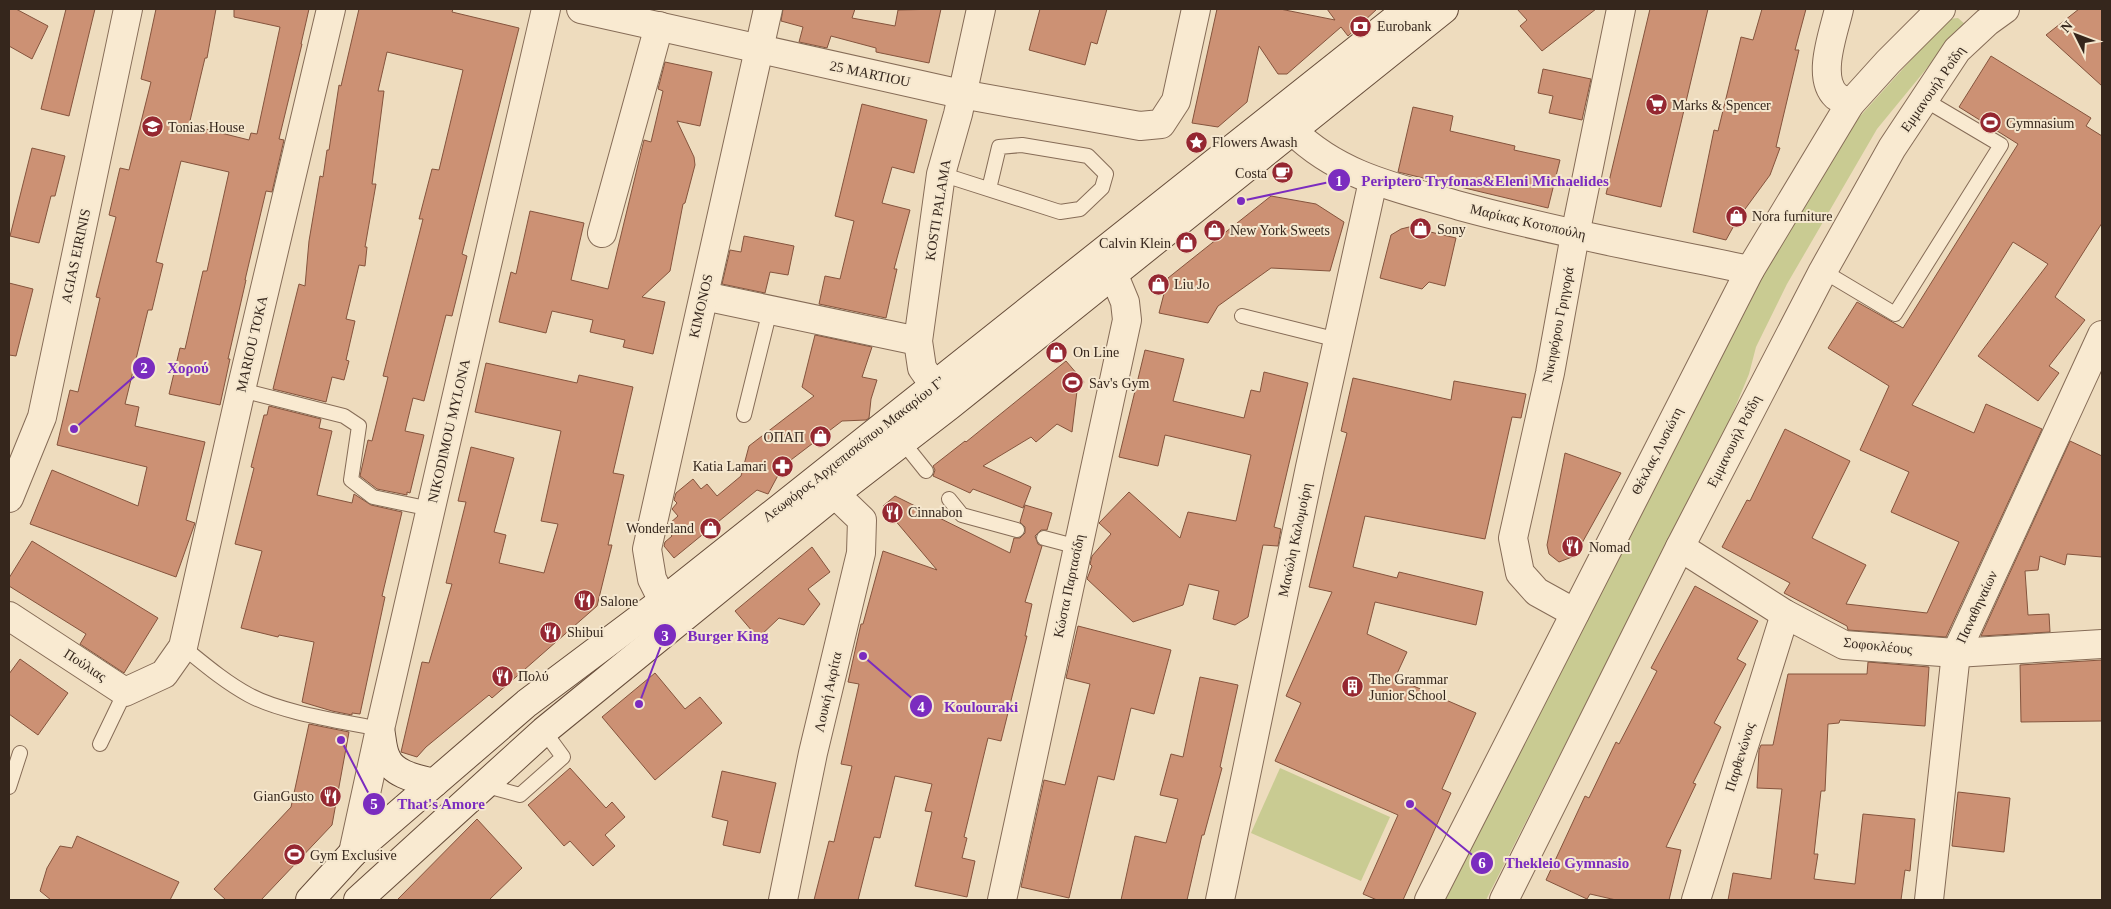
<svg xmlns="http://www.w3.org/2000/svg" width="2111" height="909" viewBox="0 0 2111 909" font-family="'Times New Roman',serif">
  <rect width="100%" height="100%" fill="#eedcbe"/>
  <g fill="#c9cb92">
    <path d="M1958 18 1966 25 1950 40 1877 129 1787 284 1756 347 1749 374 1729 422 1486 900H1444L1804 194 1853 124 1948 19Z"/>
    <path d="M1280 768 1390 817 1361 881 1251 833Z"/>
  </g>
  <g fill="#cc9174" stroke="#85543d">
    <path d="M9 9H16L48 26 32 59 9 46Z"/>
    <path d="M66 9H95L69 116 41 109Z"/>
    <path d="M156 9H216L207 58H205L189 125 249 140 251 133 257 134 280 27 234 17V9H309L301 44H302L279 139 284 140 272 192 266 191 245 280H246L228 359H230L220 405 169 394 180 348 185 349 203 271H207L229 172 181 161 156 262 163 264 152 310H148L125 404 139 407 135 426 205 442 186 520 195 523 176 577 30 524 52 470 138 506 147 467 57 445 70 390 78 392 100 298 96 297 116 217 109 215 120 168 129 170 151 82 141 79Z"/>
    <path d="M359 9H453L452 12 519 28 462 254 467 256 452 316 446 315 424 401 413 398 405 431 424 435 410 493 407 492V495L377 489 360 476 368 440 372 441 388 377 383 376 423 219H419L432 169 439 170 463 70 387 52 378 91H384L372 184H376L365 247H367L365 266 359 265 346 319 355 321 346 360 349 361 344 380 332 377 326 402 273 389 299 284 305 286 309 241 320 176 323 177 327 150H329L339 85 341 86Z"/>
    <path d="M783 9H855L852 18 895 26 898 10 941 9 929 63 876 52V48L831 36 827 48 799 42 803 27 781 21Z"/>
    <path d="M1040 9H1107L1097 44 1091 42 1085 65 1029 50Z"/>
    <path d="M1217 9H1280L1335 20 1327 9H1377L1348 36 1341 27 1287 74H1278L1259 46 1247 102 1218 127 1192 123Z"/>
    <path d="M1517 9H1596L1542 51 1520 26 1527 20Z"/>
    <path d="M1650 9H1708L1661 207 1606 194Z"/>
    <path d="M1762 9H1806L1795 50H1799L1776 147 1780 148 1770 175 1737 220 1726 240 1693 232 1714 130 1718 131 1741 37 1753 40Z"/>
    <path d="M2079 9H2102V86L2046 35Z"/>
    <path d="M1991 56 2091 118 2086 126 2102 136V223L2055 297 2085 320 2049 366 2059 373 2038 401 1978 356 2048 264 2013 242 1912 405 1974 433 1986 404 2042 429 1946 637 1848 630 1847 626 1784 593 1790 583 1722 547 1747 500 1750 501 1785 429 1850 461 1812 538 1866 565 1846 604 1927 613 1959 542 1891 512 1909 472 1860 450 1889 386 1828 348 1857 302 1903 328 2018 144 1959 107Z"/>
    <path d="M665 62 712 72 700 126 677 121 694 157 695 165 685 203 683 204 670 271 642 297 665 302 653 354 623 347 625 340 590 332 593 320 552 311 546 333 499 322 511 272 516 274 530 211 584 223 571 280 608 289 644 140 651 142 663 91 658 89Z"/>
    <path d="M1543 69 1591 79 1582 120 1549 113 1553 96 1538 93Z"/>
    <path d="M862 104 927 120 914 173 892 167 882 203 910 210 894 269H897L886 318 819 304 825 276 840 279 854 221 835 216Z"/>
    <path d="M1413 107 1453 116 1450 131 1515 146 1514 150 1560 160 1548 208 1398 172Z"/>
    <path d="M32 148 65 156 55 196H51L39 243 10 236Z"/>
    <path d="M1271 196 1316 204 1344 222 1330 271 1271 268 1218 306 1208 323 1159 313 1168 278Z"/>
    <path d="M1409 227 1456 238 1445 286 1429 282 1422 289 1380 278 1391 235 1401 229Z"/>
    <path d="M744 236 794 246 788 275 770 272 765 293 722 284 730 250 741 252Z"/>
    <path d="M9 283 33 289 16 356 9 355Z"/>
    <path d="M815 335 872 347 862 377 877 380 871 399 869 418 866 420 842 421 783 466 768 494 757 490 674 558 664 546 665 542 672 536 667 530 669 524 678 516 672 509 677 503 674 500 676 493 693 479 701 489 707 484 717 496 741 476 749 446 814 396 802 387Z"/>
    <path d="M1145 350 1184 359 1173 401 1244 418 1251 390 1260 392 1264 372 1308 383 1274 527 1281 529 1278 546 1263 545 1248 617 1235 625 1213 619 1219 591 1189 584 1183 605 1133 622 1087 579 1092 566 1090 564 1092 556 1111 534 1099 523 1129 492 1180 538 1188 512 1236 521 1251 455 1165 435 1158 466 1119 457Z"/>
    <path d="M1066 361 1084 382 1077 391 1072 432 1057 424 1036 442 1031 437 983 466 1031 487 1023 508 973 489 970 493 933 476 935 470 933 466 965 441 966 442Z"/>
    <path d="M486 363 577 383 579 375 633 387 613 473 624 475 608 545H612L597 606 492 698 489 695 426 747 417 757 401 752 422 662 429 663 452 584 446 583 466 502 458 501 471 447 514 458 494 532 506 535 499 563 544 573 558 524 541 521 561 431 475 412Z"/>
    <path d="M1353 378 1451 400 1454 381 1526 394 1521 418 1512 417 1485 539 1365 516 1353 567 1397 578 1399 572 1483 592 1476 625 1375 602 1367 634 1407 652 1395 678 1476 713 1442 789 1451 793 1403 900H1377L1363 894 1398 815 1275 761 1301 703 1286 696 1332 592 1309 587 1347 433 1341 431Z"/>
    <path d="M269 406 321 419 319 428 332 431 317 495 352 503 354 494 371 505 402 512 382 596 385 597 360 714 352 713V715L332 711 302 702 314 642 279 635 278 637 241 628 262 551 235 544 254 468 251 467 264 415H267Z"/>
    <path d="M2070 441 2102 456V557L2067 554 2065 565 2040 556 2038 570 2025 571 2028 615 2049 614 2050 632 1981 636Z"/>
    <path d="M1565 453 1621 473 1577 552 1572 557 1559 562 1549 554 1547 545Z"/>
    <path d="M895 496 1010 553 1014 538H1020L1025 533V527L1020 522 1025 505 1052 513 1047 530H1041L1035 536 1038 544 1042 546 1025 602 1032 604 1025 636H1027L1001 741 988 738 964 837 967 838 962 858 975 861 967 897 915 886 932 812 925 811 932 784 895 776 880 838 874 837 858 900H814L829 841 834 842 852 766 841 764 859 684 848 682 861 624H863L883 551 937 570 883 506Z"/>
    <path d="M32 541 158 618 124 673 80 644 86 634 9 586V578Z"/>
    <path d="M812 547 830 572 808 589 820 604 804 625 779 618 758 638 735 611Z"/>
    <path d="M1695 586 1758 621 1737 659 1746 664 1714 723 1721 727 1693 783 1696 784 1666 847 1681 850 1669 900H1616L1590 894 1587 899 1546 880 1585 796 1589 798 1616 742 1619 744 1657 671 1651 668Z"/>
    <path d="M1078 626 1171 650 1154 714 1131 708 1114 780 1098 776 1069 898 1021 887 1044 780 1065 785 1090 684 1066 678Z"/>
    <path d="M20 659 68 693 38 735 9 714V674Z"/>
    <path d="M2102 660V721L2021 722 2020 665Z"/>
    <path d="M1868 662 1929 667 1925 726 1840 720 1839 723 1828 724 1825 791H1821L1814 854H1818L1814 879 1855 884 1863 814 1915 819 1910 871 1905 870 1901 900H1728L1733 873 1771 879 1782 789 1757 788 1759 750 1761 745H1773L1788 674H1867Z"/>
    <path d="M655 673 685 709 700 697 722 723 655 780 602 717Z"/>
    <path d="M1200 677 1238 685 1220 767 1222 768 1204 835H1202L1187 900H1121L1135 836 1166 843 1178 799 1160 795 1171 754 1183 757Z"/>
    <path d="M309 724 349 732 332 825 261 900H226L214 889 291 807Z"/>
    <path d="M570 768 606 808 612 802 625 817 605 835 615 846 593 866 570 841 564 846 528 805Z"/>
    <path d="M722 771 776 783 760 853 723 845 728 821 712 817Z"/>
    <path d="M1958 792 2010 798 2004 852 1952 846Z"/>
    <path d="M477 819 522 868 489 900H397Z"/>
    <path d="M77 836 179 882 170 900H51L40 891 47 868 60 846 72 848Z"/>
  </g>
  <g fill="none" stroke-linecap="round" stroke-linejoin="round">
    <defs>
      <g id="service">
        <path d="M941 174 1060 212 1080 209 1102 188 1106 174 1088 156 1022 145 999 147 989 189"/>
        <path d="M1823 271 1895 314 2001 145 1925 100"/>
        <path d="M1242 316 1338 340"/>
        <path d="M241 390 344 416 359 426 351 480 373 497 431 509"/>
        <path d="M744 415 770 310"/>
        <path d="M902 441 926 471"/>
        <path d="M949 499 962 515 1017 530"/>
        <path d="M1044 538 1078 547"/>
        <path d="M183 647C204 664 225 682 249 695 282 713 341 721 380 729"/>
        <path d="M100 744 125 692"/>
        <path d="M483 785 520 795 563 757 544 731"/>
        <path d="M9 787 20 753"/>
      </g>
      <g id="minor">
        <path d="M581 9 961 94 1140 126 1161 124 1176 101 1196 9"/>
        <path d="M1839 9C1834 32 1816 77 1836 96 1840 99 1846 101 1850 104"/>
        <path d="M1293 131C1340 177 1398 188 1460 206 1556 232 1653 250 1750 270"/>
        <path d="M602 233 659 26"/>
        <path d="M704 296 918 341"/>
        <path d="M948 405 922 368 918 341 941 174 958 114 981 9"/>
        <path d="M9 498 42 417 128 9"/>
        <path d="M1680 547 1785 614 1844 645 1956 653 2102 644"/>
        <path d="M663 601 652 579 647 549 768 9"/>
        <path d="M1575 613 1537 592 1520 573 1513 538 1550 373 1575 235 1621 9"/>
        <path d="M9 616 125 692 164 674 183 647 241 390 331 9"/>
        <path d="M783 900 813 753 861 553 862 520 835 494"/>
        <path d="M1002 900 1127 320 1125 302 1113 273"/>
        <path d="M1220 900 1310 467 1373 181"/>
        <path d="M1696 900 1785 614"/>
        <path d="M1929 900 1956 653 2102 335"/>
      </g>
      <g id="tertiary">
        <path d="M353 853 380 729 546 9"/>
        <path d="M1429 900 1750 270 1850 104 1888 62 1941 9"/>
        <path d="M1504 900 1680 547 1823 271 1892 148 1957 50 1987 22 2005 9"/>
      </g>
      <g id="secondary">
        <path d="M380 729C382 738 382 749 386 757 393 775 418 779 434 783"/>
        <path d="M310 900 353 853 527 703 663 601 1408 9"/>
        <path d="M358 900 544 731 835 494 949 406 1444 9"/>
      </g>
    </defs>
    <use href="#service" stroke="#866c57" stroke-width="16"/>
    <use href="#minor" stroke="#866c57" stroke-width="30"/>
    <use href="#tertiary" stroke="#866c57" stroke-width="30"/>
    <use href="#secondary" stroke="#674d3a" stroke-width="30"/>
    <use href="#service" stroke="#f9ead1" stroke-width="14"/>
    <use href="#minor" stroke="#f9ead1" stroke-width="28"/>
    <use href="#tertiary" stroke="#f9ead1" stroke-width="28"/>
    <use href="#secondary" stroke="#f9ead1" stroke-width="28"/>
  </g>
  <defs>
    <symbol id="bank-disc" viewBox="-11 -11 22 22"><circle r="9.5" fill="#952731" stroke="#f5e7ce"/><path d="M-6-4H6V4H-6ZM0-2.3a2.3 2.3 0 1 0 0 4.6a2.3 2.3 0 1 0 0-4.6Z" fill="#fff"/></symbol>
    <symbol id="supermarket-disc" viewBox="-11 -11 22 22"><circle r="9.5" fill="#952731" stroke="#f5e7ce"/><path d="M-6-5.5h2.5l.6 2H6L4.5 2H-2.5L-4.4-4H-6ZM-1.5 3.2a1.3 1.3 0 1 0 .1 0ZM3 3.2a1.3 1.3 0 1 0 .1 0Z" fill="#fff"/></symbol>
    <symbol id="stadium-disc" viewBox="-11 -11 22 22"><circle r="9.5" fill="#952731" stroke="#f5e7ce"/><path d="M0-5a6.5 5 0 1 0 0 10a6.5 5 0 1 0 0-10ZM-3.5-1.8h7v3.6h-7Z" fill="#fff"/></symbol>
    <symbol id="school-disc" viewBox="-11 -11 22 22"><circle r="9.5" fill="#952731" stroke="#f5e7ce"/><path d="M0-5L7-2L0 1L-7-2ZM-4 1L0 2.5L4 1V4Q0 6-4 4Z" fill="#fff"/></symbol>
    <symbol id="sight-disc" viewBox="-11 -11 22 22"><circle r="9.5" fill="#952731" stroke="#f5e7ce"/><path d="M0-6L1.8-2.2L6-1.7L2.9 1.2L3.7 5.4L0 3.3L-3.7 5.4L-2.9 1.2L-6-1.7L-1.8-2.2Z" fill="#fff"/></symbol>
    <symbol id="cafe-disc" viewBox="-11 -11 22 22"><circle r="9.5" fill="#952731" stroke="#f5e7ce"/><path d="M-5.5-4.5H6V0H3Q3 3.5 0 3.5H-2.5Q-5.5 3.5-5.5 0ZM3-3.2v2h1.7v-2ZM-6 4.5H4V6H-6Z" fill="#fff"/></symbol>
    <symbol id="shop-disc" viewBox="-11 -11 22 22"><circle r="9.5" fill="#952731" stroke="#f5e7ce"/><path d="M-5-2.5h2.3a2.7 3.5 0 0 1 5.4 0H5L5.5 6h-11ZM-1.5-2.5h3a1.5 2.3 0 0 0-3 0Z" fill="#fff"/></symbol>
    <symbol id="pharmacy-disc" viewBox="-11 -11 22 22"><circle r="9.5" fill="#952731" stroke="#f5e7ce"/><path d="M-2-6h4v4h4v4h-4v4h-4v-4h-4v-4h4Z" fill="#fff"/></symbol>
    <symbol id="restaurant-disc" viewBox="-11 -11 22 22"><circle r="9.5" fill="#952731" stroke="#f5e7ce"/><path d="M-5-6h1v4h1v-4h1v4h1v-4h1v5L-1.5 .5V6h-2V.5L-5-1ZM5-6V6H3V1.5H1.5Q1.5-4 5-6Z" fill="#fff"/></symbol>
    <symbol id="building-disc" viewBox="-11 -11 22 22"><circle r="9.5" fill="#952731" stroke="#f5e7ce"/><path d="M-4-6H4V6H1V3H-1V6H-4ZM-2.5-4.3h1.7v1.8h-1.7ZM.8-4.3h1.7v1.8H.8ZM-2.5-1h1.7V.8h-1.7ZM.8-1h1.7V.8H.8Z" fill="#fff"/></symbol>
  </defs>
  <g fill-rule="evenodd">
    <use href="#bank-disc" x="1348" y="14" width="25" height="25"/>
    <use href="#supermarket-disc" x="1644" y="92" width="25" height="25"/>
    <use href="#stadium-disc" x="1978" y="110" width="25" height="25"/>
    <use href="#school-disc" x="140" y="114" width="25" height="25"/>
    <use href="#sight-disc" x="1184" y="130" width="25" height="25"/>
    <use href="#cafe-disc" x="1270" y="160" width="25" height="25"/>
    <use href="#shop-disc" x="1724" y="204" width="25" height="25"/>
    <use href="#shop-disc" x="1408" y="216" width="25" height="25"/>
    <use href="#shop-disc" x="1202" y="218" width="25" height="25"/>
    <use href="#shop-disc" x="1174" y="230" width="25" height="25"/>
    <use href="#shop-disc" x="1146" y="272" width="25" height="25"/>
    <use href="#shop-disc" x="1044" y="340" width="25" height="25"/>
    <use href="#stadium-disc" x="1060" y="370" width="25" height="25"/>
    <use href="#shop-disc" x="808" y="424" width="25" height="25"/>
    <use href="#pharmacy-disc" x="770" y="454" width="25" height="25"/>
    <use href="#restaurant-disc" x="880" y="500" width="25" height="25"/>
    <use href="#shop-disc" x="698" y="516" width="25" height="25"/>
    <use href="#restaurant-disc" x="1560" y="534" width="25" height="25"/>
    <use href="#restaurant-disc" x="572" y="588" width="25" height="25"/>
    <use href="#restaurant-disc" x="538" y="620" width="25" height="25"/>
    <use href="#restaurant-disc" x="490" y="664" width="25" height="25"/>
    <use href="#building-disc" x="1340" y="674" width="25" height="25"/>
    <use href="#restaurant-disc" x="318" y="784" width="25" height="25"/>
    <use href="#stadium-disc" x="282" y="842" width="25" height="25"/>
  </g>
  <g text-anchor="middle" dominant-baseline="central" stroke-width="4" stroke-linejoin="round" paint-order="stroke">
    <g font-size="14" fill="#35261c" stroke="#f5e7ce" text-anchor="start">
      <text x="1377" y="26">Eurobank</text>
      <text x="1672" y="105">Marks &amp; Spencer</text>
      <text x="2006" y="123">Gymnasium</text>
      <text x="168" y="127">Tonias House</text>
      <text x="1212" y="142">Flowers Awash</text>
      <text x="1267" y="173" text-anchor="end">Costa</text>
      <text x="1752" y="216">Nora furniture</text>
      <text x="1437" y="229">Sony</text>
      <text x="1230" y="230">New York Sweets</text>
      <text x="1171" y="243" text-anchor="end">Calvin Klein</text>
      <text x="1174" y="284">Liu Jo</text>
      <text x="1073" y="352">On Line</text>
      <text x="1089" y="383">Sav's Gym</text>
      <text x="804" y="437" text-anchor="end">ΟΠΑΠ</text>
      <text x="767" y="466" text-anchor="end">Katia Lamari</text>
      <text x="908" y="512">Cinnabon</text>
      <text x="694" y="528" text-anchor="end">Wonderland</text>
      <text x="1589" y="547">Nomad</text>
      <text x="600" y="601">Salone</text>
      <text x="567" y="632">Shibui</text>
      <text x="518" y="676">Πολύ</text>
      <text x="1369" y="679">The Grammar<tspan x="1369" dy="16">Junior School</tspan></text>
      <text x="314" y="796" text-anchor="end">GianGusto</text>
      <text x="310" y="855">Gym Exclusive</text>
    </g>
    <g font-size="14" fill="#35261c" stroke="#f5e7ce">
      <text transform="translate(870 74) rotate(12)">25 MARTIOU</text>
      <text transform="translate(1933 89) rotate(-55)">Εμμανουήλ Ροΐδη</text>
      <text transform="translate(938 210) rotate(-81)">KOSTI PALAMA</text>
      <text transform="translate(1528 222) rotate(13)">Μαρίκας Κοτοπούλη</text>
      <text transform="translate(76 256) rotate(-78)">AGIAS EIRINIS</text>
      <text transform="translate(701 306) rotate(-77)">KIMONOS</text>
      <text transform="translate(1558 325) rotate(-79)">Νικηφόρου Γρηγορά</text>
      <text transform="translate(252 344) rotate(-77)">MARIOU TOKA</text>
      <text transform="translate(449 431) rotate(-77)">NIKODIMOU MYLONA</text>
      <text transform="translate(1734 441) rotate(-63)">Εμμανουήλ Ροΐδη</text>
      <text transform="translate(854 449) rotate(-38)">Λεωφόρος Αρχιεπισκόπου Μακαρίου Γ’</text>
      <text transform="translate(1657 451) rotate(-63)">Θέκλας Λυσιώτη</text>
      <text transform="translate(1295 540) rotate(-78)">Μανώλη Καλομοίρη</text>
      <text transform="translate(1069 586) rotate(-78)">Κώστα Παρτασίδη</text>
      <text transform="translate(1977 607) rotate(-65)">Παναθηναίων</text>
      <text transform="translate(1878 646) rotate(6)">Σοφοκλέους</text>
      <text transform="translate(85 665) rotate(33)">Πούλιας</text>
      <text transform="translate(828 692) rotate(-77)">Λουκή Ακρίτα</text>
      <text transform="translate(1740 757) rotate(-73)">Παρθενώνος</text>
    </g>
  </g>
  <path fill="none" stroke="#7b2cbf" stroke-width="2" d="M1241 201L1339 180M74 429L144 368M639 704L665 635M863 656L921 706M341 740L374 804M1410 804L1482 863"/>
  <g fill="#7b2cbf" stroke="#f5e7ce" stroke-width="2">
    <circle cx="1241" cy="201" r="5"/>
    <circle cx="74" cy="429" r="5"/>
    <circle cx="639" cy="704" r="5"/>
    <circle cx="863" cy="656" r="5"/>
    <circle cx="341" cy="740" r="5"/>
    <circle cx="1410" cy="804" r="5"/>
    <circle cx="1339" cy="180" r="12"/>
    <circle cx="144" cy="368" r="12"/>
    <circle cx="665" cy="635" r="12"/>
    <circle cx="921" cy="706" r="12"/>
    <circle cx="374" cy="804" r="12"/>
    <circle cx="1482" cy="863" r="12"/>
  </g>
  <g font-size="15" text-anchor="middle" font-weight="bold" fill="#fff">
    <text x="1339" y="186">1</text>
    <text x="144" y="373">2</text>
    <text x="665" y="641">3</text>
    <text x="921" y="712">4</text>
    <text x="374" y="809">5</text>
    <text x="1482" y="868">6</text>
  </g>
  <g font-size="15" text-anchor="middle" font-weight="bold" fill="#7b2cbf" stroke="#f5e7ce" stroke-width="4" stroke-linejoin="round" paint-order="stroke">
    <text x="1485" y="186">Periptero Tryfonas&amp;Eleni Michaelides</text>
    <text x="188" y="373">Χορού</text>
    <text x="728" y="641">Burger King</text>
    <text x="981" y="712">Koulouraki</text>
    <text x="441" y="809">That's Amore</text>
    <text x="1567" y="868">Thekleio Gymnasio</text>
  </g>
  <rect width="2111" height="909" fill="none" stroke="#35261c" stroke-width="20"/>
  <g transform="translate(2076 35) rotate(312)" stroke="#f5e7ce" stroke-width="4" paint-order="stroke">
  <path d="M0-4L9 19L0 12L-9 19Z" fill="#35261c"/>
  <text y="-8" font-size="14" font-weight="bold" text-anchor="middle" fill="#35261c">N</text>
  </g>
</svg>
